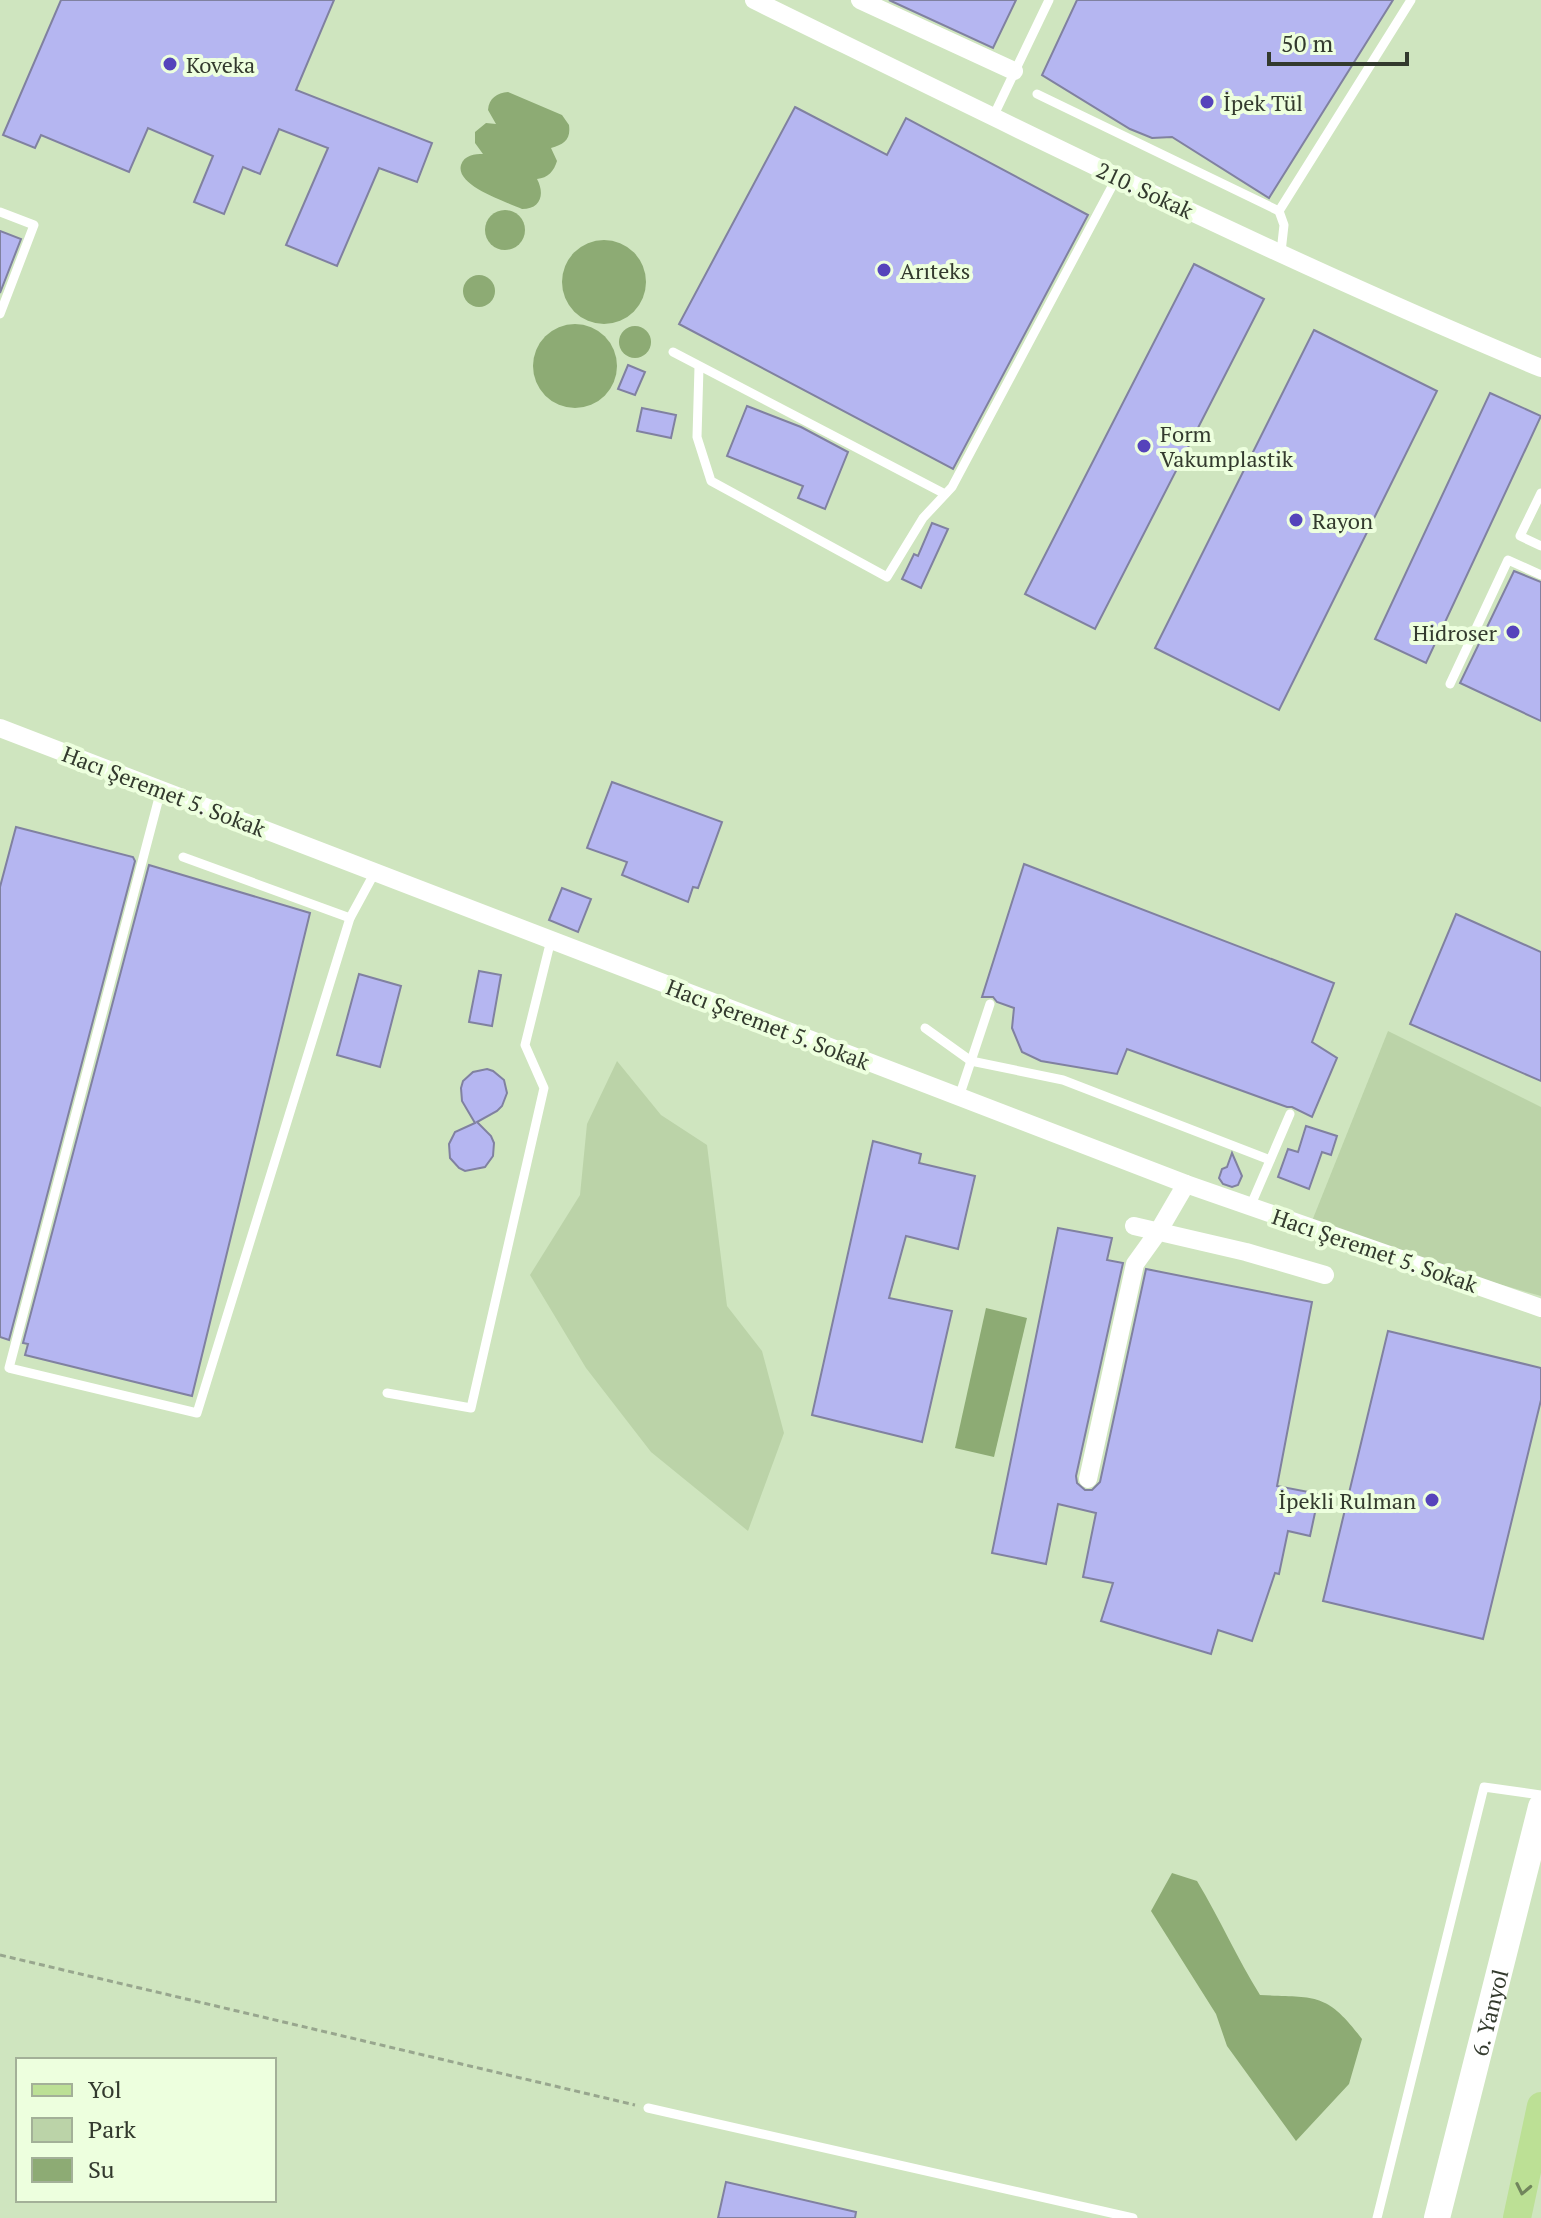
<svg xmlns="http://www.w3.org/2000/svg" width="1541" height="2218" viewBox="0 0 1541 2218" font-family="'PT Serif',serif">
  <rect width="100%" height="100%" fill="#dff1d1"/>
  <path fill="#cfe5bf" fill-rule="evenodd" d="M0 0H1541V2218H0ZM18 2060H274V2200H18Z"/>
  <g fill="#bbd3a8">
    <path d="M1388 1031 1541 1107V1296L1485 1280 1312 1221Z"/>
    <path d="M617 1061 661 1115 707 1145 727 1306 762 1351 784 1433 748 1531 651 1452 586 1368 530 1275 580 1195 587 1124Z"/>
  </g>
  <g fill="#8dab74">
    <path d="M508 92 562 115 569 125C571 140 564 144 551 148L557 161C554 171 548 178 537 179 545 194 541 209 522 209 507 202 455 186 461 165 464 155 475 154 483 154L475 143V132L486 123 496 124 488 110C489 98 497 93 508 92Z"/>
    <circle cx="505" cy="230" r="20"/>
    <circle cx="604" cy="282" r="42"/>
    <circle cx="479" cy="291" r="16"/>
    <circle cx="575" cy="366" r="42"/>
    <circle cx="635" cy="342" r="16"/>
    <path d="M986 1308 1027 1318 994 1457 955 1448Z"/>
    <path d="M1172 1873 1197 1881C1220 1919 1237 1958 1260 1995 1315 1998 1326 1991 1362 2039L1349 2084 1296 2141 1227 2046 1216 2014 1151 1911Z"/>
  </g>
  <g fill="#b5b6f1" stroke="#8081a0" stroke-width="2">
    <path d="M61 0H334L296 90 432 143 417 182 379 168 337 266 286 245 328 148 279 129 260 174 243 167 224 214 194 202 213 156 148 128 129 172 41 135 35 148 3 135Z"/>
    <path d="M889 0H1016L993 48Z"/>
    <path d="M1077 0H1393L1269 198 1172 137 1152 138 1130 129 1042 75Z"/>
    <path d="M795 107 887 155 906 118 1088 215 953 469 679 324Z"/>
    <path d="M0 231 21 239 0 293Z"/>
    <path d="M1194 264 1264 299 1095 629 1025 594Z"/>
    <path d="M1314 330 1437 391 1279 710 1155 648Z"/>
    <path d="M628 365 645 372 635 395 618 389Z"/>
    <path d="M1490 393 1541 416 1426 663 1375 639Z"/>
    <path d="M747 406 801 427 848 452 825 509 798 498 803 486 727 456Z"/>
    <path d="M642 408 676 415 671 438 637 431Z"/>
    <path d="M932 523 948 529 921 588 902 579 914 554 918 556Z"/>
    <path d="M1514 571 1541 582V721L1460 683Z"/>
    <path d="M612 782 722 822 698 888 693 887 688 902 622 875 627 862 587 848Z"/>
    <path d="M16 827 133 857 135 861 9 1340 0 1337V887Z"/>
    <path d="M1024 864 1334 983 1312 1042 1337 1058 1312 1117 1292 1107H1287L1127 1049 1117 1074 1041 1061 1022 1052 1012 1028 1014 1008 997 1002 993 997H982Z"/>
    <path d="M149 865 310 913 192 1396 25 1355 28 1344 23 1343Z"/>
    <path d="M562 888 591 899 578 932 549 920Z"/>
    <path d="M1456 914 1541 952V1081L1410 1024Z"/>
    <path d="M479 971 501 975 492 1026 469 1022Z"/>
    <path d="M359 974 401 986 380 1067 337 1055Z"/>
    <path d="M487 1069 493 1071 504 1080 507 1093 502 1106 497 1111 477 1122 491 1136 494 1143 493 1156 485 1167 465 1171 459 1168 450 1158 449 1144 455 1132 475 1123 462 1101 461 1088 463 1081 473 1072Z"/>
    <path d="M1306 1126 1337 1136 1331 1155 1322 1152 1309 1189 1278 1177 1288 1149 1298 1152Z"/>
    <path d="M873 1141 921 1154 919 1163 975 1176 958 1249 906 1236 889 1298 952 1311 922 1442 812 1415Z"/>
    <path d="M1232 1153 1242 1176 1238 1185 1232 1187 1223 1184 1219 1178 1222 1169 1227 1167Z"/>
    <path d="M1058 1228 1112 1238 1107 1260 1123 1263 1076 1476 1077 1483 1085 1490H1092L1100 1482 1146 1269 1312 1302 1277 1486 1319 1494 1310 1536 1288 1531 1279 1574 1275 1573 1252 1641 1218 1630 1211 1654 1101 1621 1113 1583 1083 1577 1096 1513 1058 1504 1046 1564 992 1553Z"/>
    <path d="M1388 1331 1541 1368V1400L1483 1639 1323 1601Z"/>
    <path d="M726 2182 856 2212 855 2218H718Z"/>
  </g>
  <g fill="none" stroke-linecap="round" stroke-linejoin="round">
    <path stroke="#98a68e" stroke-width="3" stroke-dasharray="6 4" stroke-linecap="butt" d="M0 1955 635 2105"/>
    <g stroke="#fff" stroke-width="9">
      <path d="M1037 94 1279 211 1411 0"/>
      <path d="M993 117 1049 0"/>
      <path d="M1279 211 1284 225 1281 252"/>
      <path d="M0 212 34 225 0 314"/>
      <path d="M673 352 945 494"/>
      <path d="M699 367 697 437 711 481 887 577 923 518 952 487 1117 177"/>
      <path d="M1541 493 1520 536 1541 546"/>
      <path d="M1450 684 1508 560 1541 575"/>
      <path d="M161 790 9 1368 197 1413 350 918 375 872"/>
      <path d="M183 857 350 918"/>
      <path d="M925 1028 971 1061 1063 1080 1270 1160"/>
      <path d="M959 1097 990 1004"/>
      <path d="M1250 1207 1290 1114"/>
      <path d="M387 1393 471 1408 544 1088 525 1045 551 940"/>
      <path d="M648 2108 1133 2218"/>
      <path d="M1377 2218 1484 1787 1541 1795"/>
    </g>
    <g stroke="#fff" stroke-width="18">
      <path d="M754 0C1014 127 1274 257 1541 368"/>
      <path d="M860 0 1014 71"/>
      <path d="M0 728 1186 1184 1541 1308"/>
      <path d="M1134 1226 1246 1252 1325 1275"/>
      <path d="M1088 1479 1135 1264 1158 1232 1186 1184"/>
    </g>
    <path stroke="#fff" stroke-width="26" id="s1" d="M1437 2218 1541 1807"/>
    <path stroke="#bce095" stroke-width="28" d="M1517 2218 1541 2106"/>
  </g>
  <defs><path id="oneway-chevron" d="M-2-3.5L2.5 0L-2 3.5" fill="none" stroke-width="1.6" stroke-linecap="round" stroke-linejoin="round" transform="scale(2)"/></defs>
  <use stroke="#71855c" href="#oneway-chevron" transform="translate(1523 2189) rotate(102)"/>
  <g fill="#5543bb" stroke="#edffde" stroke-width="3">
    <circle cx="170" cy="64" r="8"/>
    <circle cx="1207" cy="102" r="8"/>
    <circle cx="884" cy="270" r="8"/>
    <circle cx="1144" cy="446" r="8"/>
    <circle cx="1296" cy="520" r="8"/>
    <circle cx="1513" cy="632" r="8"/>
    <circle cx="1432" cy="1500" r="8"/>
  </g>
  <g text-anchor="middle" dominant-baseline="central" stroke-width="8" stroke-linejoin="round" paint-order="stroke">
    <g font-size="22" fill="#333a2e" stroke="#edffde" text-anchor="start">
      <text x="186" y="64">Koveka</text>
      <text x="1223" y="102">İpek Tül</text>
      <text x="900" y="270">Arıteks</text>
      <text x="1160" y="433">Form<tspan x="1160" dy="25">Vakumplastik</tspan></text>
      <text x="1312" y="520">Rayon</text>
      <text x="1497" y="632" text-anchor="end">Hidroser</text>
      <text x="1416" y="1500" text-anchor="end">İpekli Rulman</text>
    </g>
    <g font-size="22" fill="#333a2e" stroke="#edffde">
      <text transform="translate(1145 190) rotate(25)">210. Sokak</text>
      <text transform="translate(164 791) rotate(21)">Hacı Şeremet 5. Sokak</text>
      <text transform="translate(768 1024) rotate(21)">Hacı Şeremet 5. Sokak</text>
      <text transform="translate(1375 1250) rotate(19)">Hacı Şeremet 5. Sokak</text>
      <text stroke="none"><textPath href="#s1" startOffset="212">6. Yanyol</textPath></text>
    </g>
  </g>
  <rect x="16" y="2058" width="260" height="144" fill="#edffde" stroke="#a3b098" stroke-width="2"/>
  <rect x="32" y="2084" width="40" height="12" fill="#bce095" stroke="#a3b098" stroke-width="2"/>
  <text x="88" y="2098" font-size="24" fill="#333a2e">Yol</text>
  <rect x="32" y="2118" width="40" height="24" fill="#bbd3a8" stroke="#a3b098" stroke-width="2"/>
  <text x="88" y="2138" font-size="24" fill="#333a2e">Park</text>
  <rect x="32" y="2158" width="40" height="24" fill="#8dab74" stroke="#a3b098" stroke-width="2"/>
  <text x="88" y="2178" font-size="24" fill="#333a2e">Su</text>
  <path d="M1269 52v12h138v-12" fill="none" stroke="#333a2e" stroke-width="4"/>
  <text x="1281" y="52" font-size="24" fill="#333a2e" stroke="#edffde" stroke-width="6" paint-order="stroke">50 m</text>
</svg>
